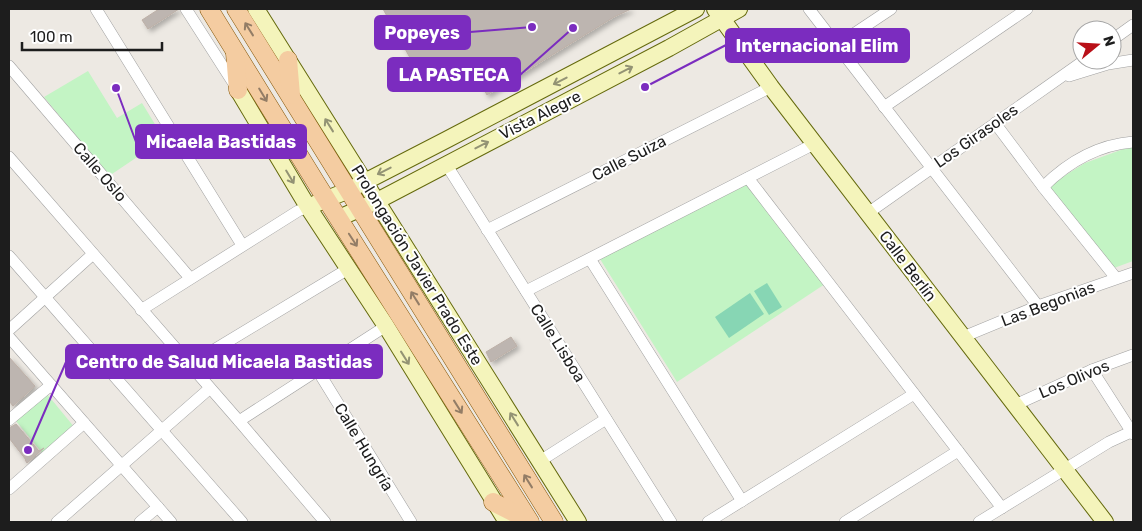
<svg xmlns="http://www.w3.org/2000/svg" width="1142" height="531" viewBox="0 0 1142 531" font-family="Rubik,sans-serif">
  <defs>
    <filter id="shadow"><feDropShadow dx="3" dy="3" stdDeviation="2.5" flood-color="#0004"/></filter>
  </defs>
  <rect width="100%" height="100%" fill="#ede9e3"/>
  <g fill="#c3f4c4">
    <path d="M88 71 117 118 142 103 164 139 109 176 44 97Z"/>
    <path d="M1129 147H1133V261L1114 268 1048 186 1085 163Z"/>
    <path d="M747 183 825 284 677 382 600 259Z"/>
    <path d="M47 394 75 428 44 455 16 421Z"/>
  </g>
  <g fill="#87d6b4">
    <path d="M767 283 782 307 769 315 754 291Z"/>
    <path d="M750 293 764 314 729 338 715 317Z"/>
  </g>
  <g fill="#bdb5b0" stroke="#bdb0a7" filter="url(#shadow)">
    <path d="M159 9H179L148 29 142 20Z"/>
    <path d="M383 9H631L614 17 487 95 468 62 425 85Z"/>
    <path d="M511 337 517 346 491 362 486 352Z"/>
    <path d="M9 357 35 386 13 406 9 401Z"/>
    <path d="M16 424 39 451 44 448 27 463 25 460H26L9 438V428Z"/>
  </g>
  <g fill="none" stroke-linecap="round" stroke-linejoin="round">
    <defs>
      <g id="street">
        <path d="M96 9 242 245"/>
        <path d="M186 9 236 87"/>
        <path d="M809 9 1038 306"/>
        <path d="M1112 40 1133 25"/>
        <path d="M837 45 891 9"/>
        <path d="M9 66 190 278"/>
        <path d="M1069 76 1108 64 1133 60"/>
        <path d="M884 107 1027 9"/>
        <path d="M995 123 1043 187 1116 278"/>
        <path d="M9 157 239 421 325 522"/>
        <path d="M446 164 671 522"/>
        <path d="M748 178 1002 508"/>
        <path d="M1043 187C1068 162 1097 145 1133 142"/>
        <path d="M868 213 1085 60"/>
        <path d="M487 230 771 87"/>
        <path d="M9 256 242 522"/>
        <path d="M590 259 742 501"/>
        <path d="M526 291 814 144"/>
        <path d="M141 310 298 211 308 207"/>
        <path d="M9 330 93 254"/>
        <path d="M9 337 171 522"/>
        <path d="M963 337 1038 306 1133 273"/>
        <path d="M189 365 348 269"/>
        <path d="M1092 370 1133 434"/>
        <path d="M318 371 411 522"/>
        <path d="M1015 405 1092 370 1133 355"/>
        <path d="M9 420 51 385"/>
        <path d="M239 421 386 326"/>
        <path d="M540 461 606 419"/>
        <path d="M9 489 84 423"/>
        <path d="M57 522 209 389"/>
        <path d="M140 522 158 507"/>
        <path d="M708 522 914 394"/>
        <path d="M845 522 958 451"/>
        <path d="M979 522 1109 442 1133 431"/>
      </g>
      <g id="secondary">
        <path d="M256 9 578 522"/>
        <path d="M715 9 771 87 1105 522"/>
        <path d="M238 90 308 207 386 326 507 522"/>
        <path d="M315 204 349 190 446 140 696 9"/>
        <path d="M339 218 377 201 669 48 739 9"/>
      </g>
      <g id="primary">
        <path d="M209 9 318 186 530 522"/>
        <path d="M236 9 554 522"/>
        <path d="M235 53 238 90"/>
        <path d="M288 60 291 95"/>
        <path d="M493 502 528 520"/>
      </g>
    </defs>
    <use href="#street" stroke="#a1a1a1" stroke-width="12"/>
    <use href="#secondary" stroke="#656a0d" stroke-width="18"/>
    <use href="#primary" stroke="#895a0c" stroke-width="19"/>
    <use href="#street" stroke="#fff" stroke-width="11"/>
    <use href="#secondary" stroke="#f4f4bb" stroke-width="16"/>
    <use href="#primary" stroke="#f4cca1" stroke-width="18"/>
  </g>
  <defs><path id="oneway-shaft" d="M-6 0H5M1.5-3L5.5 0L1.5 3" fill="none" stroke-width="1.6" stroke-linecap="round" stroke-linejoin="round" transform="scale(1.25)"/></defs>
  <g stroke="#937d66">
    <use href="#oneway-shaft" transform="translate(249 29) rotate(-122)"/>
    <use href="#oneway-shaft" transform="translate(263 95) rotate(59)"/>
    <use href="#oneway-shaft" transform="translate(353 240) rotate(57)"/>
    <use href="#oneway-shaft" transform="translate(415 298) rotate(-122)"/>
    <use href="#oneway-shaft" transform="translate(458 407) rotate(58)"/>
    <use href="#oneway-shaft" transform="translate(528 481) rotate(-122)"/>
  </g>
  <g stroke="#939374">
    <use href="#oneway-shaft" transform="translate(626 70) rotate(-27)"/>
    <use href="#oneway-shaft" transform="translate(560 81) rotate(153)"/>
    <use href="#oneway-shaft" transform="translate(329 125) rotate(-122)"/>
    <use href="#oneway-shaft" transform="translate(482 145) rotate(-27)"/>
    <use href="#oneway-shaft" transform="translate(384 171) rotate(153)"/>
    <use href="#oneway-shaft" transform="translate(290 177) rotate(59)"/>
    <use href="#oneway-shaft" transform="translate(405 358) rotate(58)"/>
    <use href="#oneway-shaft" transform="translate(514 419) rotate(-122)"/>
  </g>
  <g text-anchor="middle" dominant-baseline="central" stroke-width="4" stroke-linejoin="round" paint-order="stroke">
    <g font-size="16" fill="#1d1d1d" stroke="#fff">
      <text transform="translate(540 115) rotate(-27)">Vista Alegre</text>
      <text transform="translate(976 136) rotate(-35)">Los Girasoles</text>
      <text transform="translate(629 158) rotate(-27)">Calle Suiza</text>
      <text transform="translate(100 172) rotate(49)">Calle Oslo</text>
      <text transform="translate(417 265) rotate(58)">Prolongación Javier Prado Este</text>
      <text transform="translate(908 266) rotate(53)">Calle Berlín</text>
      <text transform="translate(1048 304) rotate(-21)">Las Begonias</text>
      <text transform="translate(558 343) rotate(58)">Calle Lisboa</text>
      <text transform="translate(1074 379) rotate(-23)">Los Olivos</text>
      <text transform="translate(364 447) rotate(59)">Calle Hungría</text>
    </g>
  </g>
  <path fill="none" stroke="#7b2cbf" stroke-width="2" d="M532 27L470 32M645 87L726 45M573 28L520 75M116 88L136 142M28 450L66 362"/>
  <g fill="#7b2cbf" stroke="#fff" stroke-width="2">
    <circle cx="532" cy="27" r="5"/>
    <circle cx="645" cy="87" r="5"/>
    <circle cx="573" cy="28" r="5"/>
    <circle cx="116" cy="88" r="5"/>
    <circle cx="28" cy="450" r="5"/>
  </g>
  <g fill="#7b2cbf" stroke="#7b2cbf" stroke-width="2">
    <rect x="375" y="16" width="95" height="33" rx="5"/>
    <rect x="726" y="29" width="183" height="33" rx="5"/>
    <rect x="388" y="58" width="132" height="33" rx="5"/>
    <rect x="136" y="125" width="170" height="33" rx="5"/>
    <rect x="66" y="345" width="316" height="33" rx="5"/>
  </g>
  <g font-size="18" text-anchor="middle" font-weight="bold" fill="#fff">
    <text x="422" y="39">Popeyes</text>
    <text x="817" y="52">Internacional Elim</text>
    <text x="454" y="81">LA PASTECA</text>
    <text x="221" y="148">Micaela Bastidas</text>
    <text x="224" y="368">Centro de Salud Micaela Bastidas</text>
  </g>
  <rect width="1142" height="531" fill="none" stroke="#1d1d1d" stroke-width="20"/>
  <g transform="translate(1097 45) rotate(72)"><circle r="24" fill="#ffffff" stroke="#a5a5a5"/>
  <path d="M0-4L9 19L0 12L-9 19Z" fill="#b91018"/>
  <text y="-8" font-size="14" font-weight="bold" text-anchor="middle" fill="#1d1d1d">N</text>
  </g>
  <path d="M22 42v8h140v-8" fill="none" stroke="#1d1d1d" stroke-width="2.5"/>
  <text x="30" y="42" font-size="15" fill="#1d1d1d" stroke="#ffffff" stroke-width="4" paint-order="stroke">100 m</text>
</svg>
